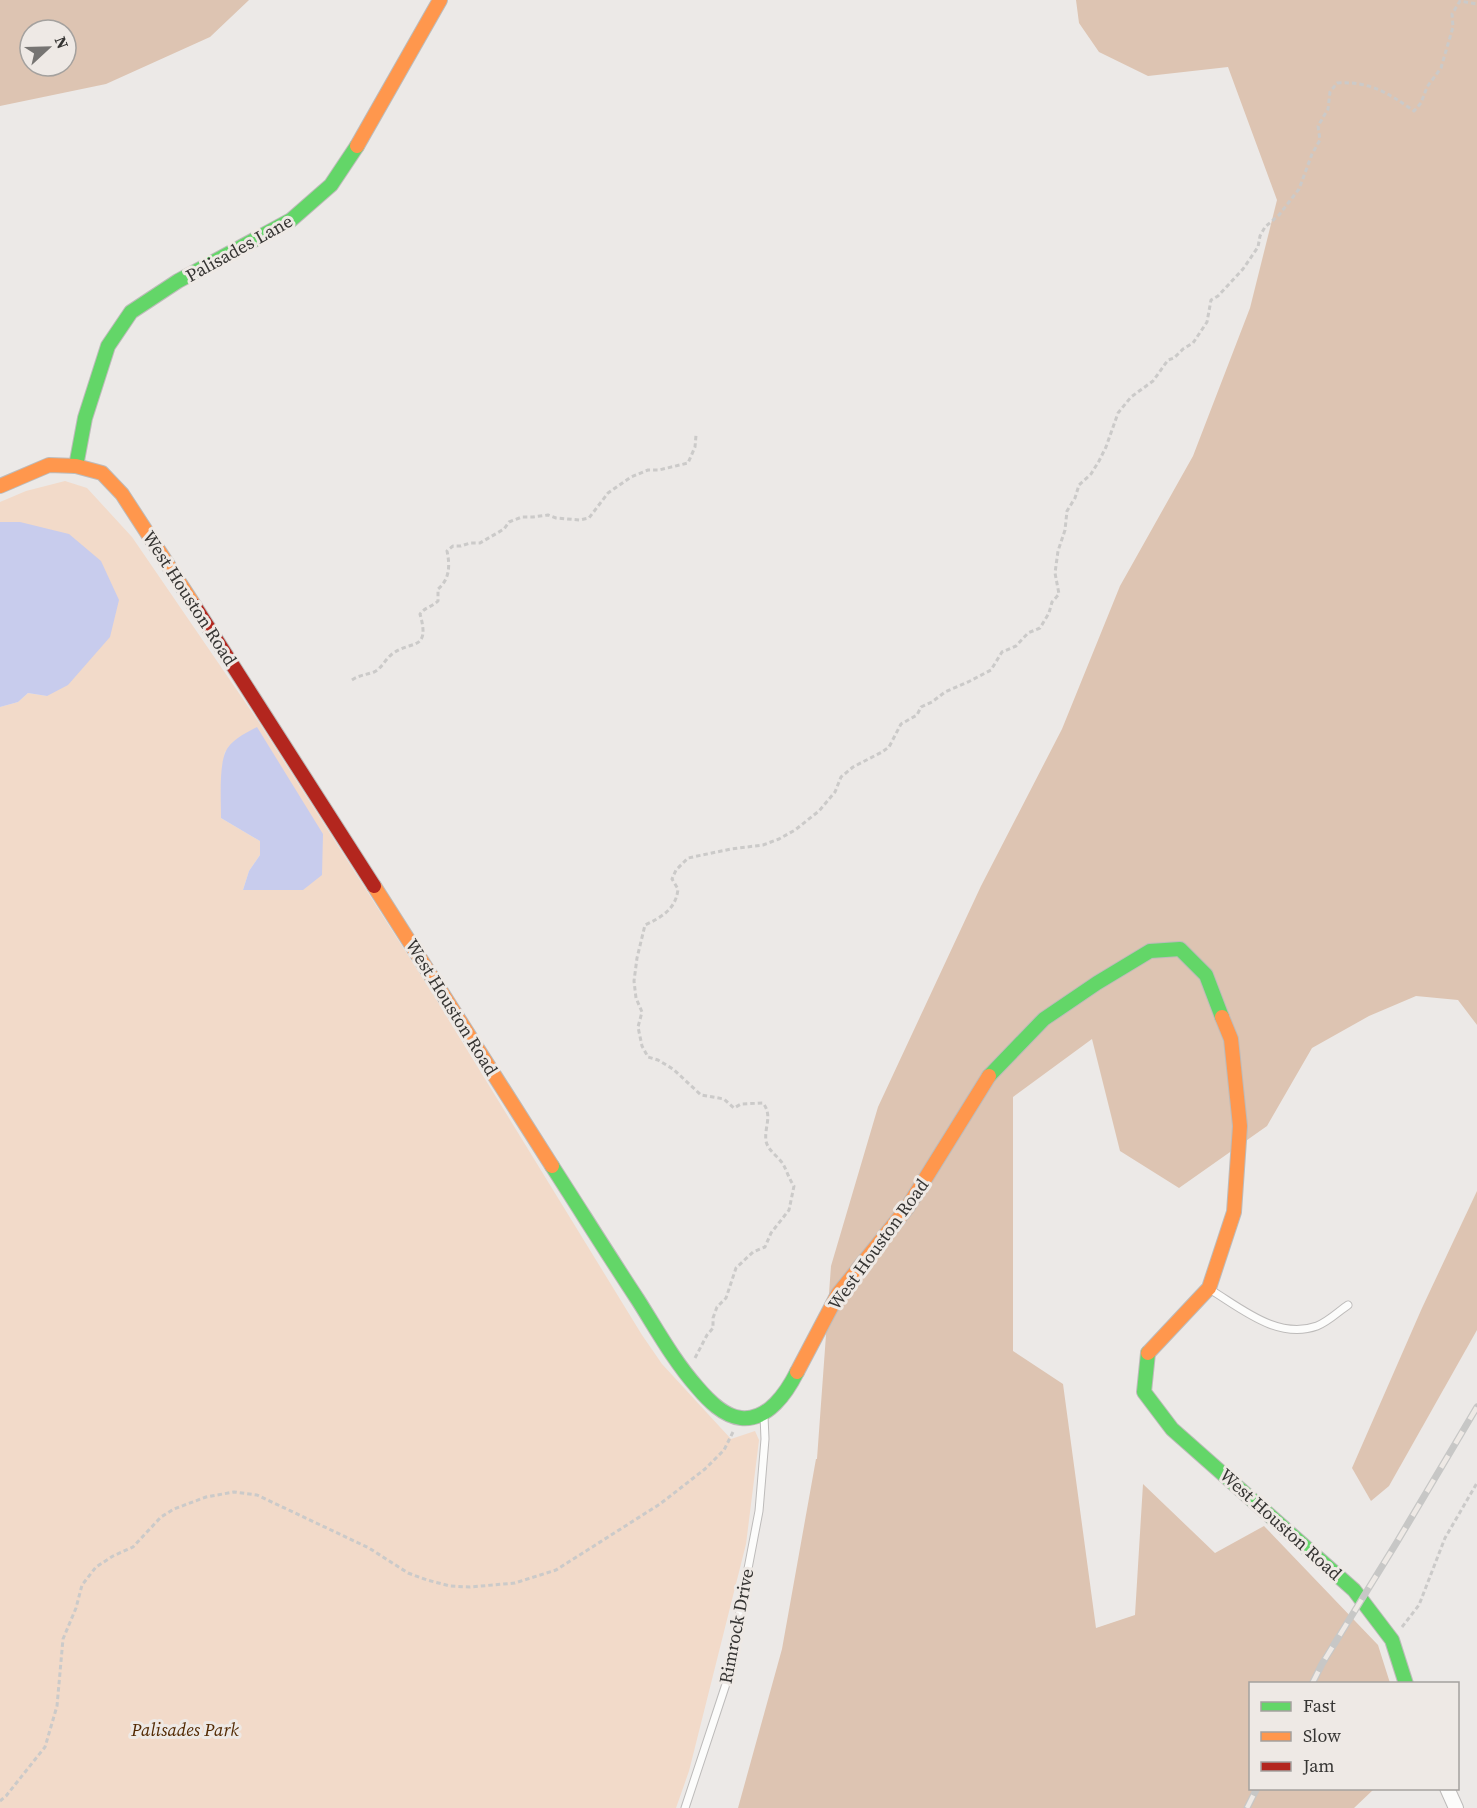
<svg xmlns="http://www.w3.org/2000/svg" width="1477" height="1808" viewBox="0 0 1477 1808" font-family="'Source Serif 4',serif">
  <rect width="100%" height="100%" fill="#ece9e7"/>
  <path fill="#f2dac9" fill-rule="evenodd" d="M65 481 87 488 132 537 258 721 436 999 642 1335 662 1364 731 1439 755 1431 759 1440 746 1544 689 1771 676 1808H0V707L18 702 28 693 47 696 20 522H0V502L26 491ZM225 751 303 890H243L249 871 260 855V841L221 818 222 777Z"/>
  <g fill="#ddc4b2" fill-rule="evenodd">
    <path d="M0 0H249L210 37 106 84 0 106ZM30 30H66V66H30Z"/>
    <path d="M1076 0H1477V1025L1458 1000 1416 996 1369 1016 1312 1048 1267 1126 1179 1188 1120 1151 1092 1039 1013 1097V1351L1063 1384 1096 1628 1135 1615 1143 1484 1215 1553 1264 1526 1378 1645 1390 1683 1250 1684V1788L1374 1789 1354 1808H738L782 1649 816 1459H817L831 1266 878 1107 981 886 1062 729 1120 586 1193 456 1250 308 1277 200 1228 67 1148 76 1099 52 1079 23Z"/>
    <path d="M1477 1191V1330L1389 1486 1371 1501 1352 1468 1422 1308Z"/>
  </g>
  <g fill="#c8cced">
    <path d="M0 522H20L69 534 101 561 119 600 110 637 68 685 47 696 28 693 18 702 0 707Z"/>
    <path d="M257 727 323 834 322 875 303 890H243L249 871 260 855V841L221 818C221 800 219 769 225 753 230 740 246 733 257 727Z"/>
  </g>
  <g fill="none" stroke-linecap="round" stroke-linejoin="round">
    <defs>
      <g id="lane">
        <path d="M1211 1290C1242 1309 1278 1340 1317 1326 1328 1322 1339 1311 1348 1305"/>
        <path d="M685 1808 726 1684 759 1511 765 1439 764 1416"/>
      </g>
      <path id="street" d="M1447 1788 1456 1808"/>
      <g id="fast">
        <path d="M76 466 85 418 108 346 131 312 178 281 291 220 331 185 357 146"/>
        <path d="M989 1076 1044 1019 1097 983 1150 951 1180 949 1206 975 1222 1017"/>
        <path d="M552 1166C581 1211 609 1256 638 1300 657 1330 674 1361 697 1387 708 1400 723 1416 741 1418 768 1421 787 1392 797 1372"/>
        <path d="M1148 1353 1144 1392 1172 1429 1354 1590 1392 1640 1406 1684"/>
      </g>
      <g id="slow">
        <path d="M357 146 440 0"/>
        <path d="M0 486 49 465 76 466 102 473 122 494 194 605"/>
        <path d="M374 886 552 1166"/>
        <path d="M1148 1353 1209 1288 1234 1212 1240 1126 1231 1039 1222 1017"/>
        <path d="M797 1372 838 1294 907 1208 989 1076"/>
      </g>
      <path id="jam" d="M194 605 374 886"/>
    </defs>
    <use href="#lane" stroke="#bdbbba" stroke-width="9"/>
    <use href="#street" stroke="#bdbbba" stroke-width="16"/>
    <use href="#fast" stroke="#bdbbba" stroke-width="16"/>
    <use href="#slow" stroke="#bdbbba" stroke-width="16"/>
    <use href="#jam" stroke="#bdbbba" stroke-width="16"/>
    <g stroke="#cbcac9" stroke-width="3" stroke-dasharray="4.5 3" stroke-linecap="butt">
      <path d="M352 680C359 675 366 675 374 672 381 669 385 660 391 655 410 639 431 653 420 614 425 607 432 607 438 601V589C450 579 450 565 447 551L453 546H461L470 543H480L504 529 509 522 522 517H533L548 515 556 518 580 520 589 518 608 493 631 477 648 470H659L688 463 695 447 696 435"/>
      <path d="M695 1358 707 1335 713 1328V1318L717 1307 726 1298 736 1268 753 1252 765 1247 771 1233 789 1210 794 1186C789 1179 787 1171 783 1164 778 1156 768 1151 766 1141 764 1127 773 1116 763 1103L741 1104 734 1108 724 1099 701 1095 673 1069 658 1060 648 1057 642 1046 638 1027 642 1012 636 998 634 981 637 958 645 925C662 917 676 909 678 889L672 879 676 870 688 858 731 849 763 845 779 839 795 830 819 811 835 792 841 777 853 767 882 752 889 747 901 724 917 715 921 707 932 702 945 692 968 682 991 670 1002 652 1016 646 1028 633 1040 628 1049 613 1052 602 1059 594 1055 573 1058 551 1065 530 1067 511 1075 498 1079 485 1091 474 1099 461 1106 447 1118 413 1131 397 1153 381 1168 360 1174 358 1183 349 1193 343 1207 322 1211 300 1218 296 1243 269 1258 247 1260 236 1265 227 1279 215 1299 189 1312 154 1320 140 1318 126 1328 109 1330 92 1337 83C1370 81 1388 93 1414 111L1421 103 1427 87 1441 68 1453 27 1452 14 1460 1 1477 4"/>
      <path d="M1402 1627 1419 1605 1445 1538 1477 1483"/>
      <path d="M0 1801 6 1796 45 1747 57 1706 63 1639 76 1608 82 1585 96 1567 113 1556 133 1547 161 1517 174 1509 206 1497 234 1492 257 1495 369 1548 408 1573 427 1580 450 1586 470 1587 515 1583 556 1570 660 1504 705 1469 724 1450 733 1432"/>
    </g>
    <use href="#lane" stroke="#fcfcfb" stroke-width="7"/>
    <use href="#street" stroke="#fcfcfb" stroke-width="14"/>
    <use href="#fast" stroke="#63d668" stroke-width="14"/>
    <use href="#slow" stroke="#ff974d" stroke-width="14"/>
    <use href="#jam" stroke="#b3261e" stroke-width="14"/>
    <defs>
      <g id="rail">
        <path d="M1312 1684 1322 1664 1397 1542 1477 1407"/>
        <path d="M1247 1808 1257 1788"/>
      </g>
    </defs>
    <use href="#rail" stroke="#c7c7c6" stroke-width="7"/>
    <use href="#rail" stroke="#eee9e5" stroke-width="4.5" stroke-dasharray="14" stroke-linecap="butt"/>
  </g>
  <g text-anchor="middle" dominant-baseline="central" stroke-width="6" stroke-linejoin="round" paint-order="stroke">
    <g font-size="18" fill="#363533" stroke="#eee9e5">
      <text transform="translate(239 248) rotate(-29)">Palisades Lane</text>
      <text transform="translate(190 598) rotate(57)">West Houston Road</text>
      <text transform="translate(452 1007) rotate(58)">West Houston Road</text>
      <text transform="translate(878 1244) rotate(-54)">West Houston Road</text>
      <text transform="translate(1281 1524) rotate(42)">West Houston Road</text>
      <text transform="translate(736 1626) rotate(-79)">Rimrock Drive</text>
    </g>
    <g font-size="18" font-style="italic" fill="#532a03" stroke="#eee9e5">
      <text x="185" y="1729">Palisades Park</text>
    </g>
  </g>
  <rect x="1249" y="1682" width="210" height="108" fill="#eee9e5" stroke="#a4a19e" stroke-width="1.5"/>
  <rect x="1261" y="1702" width="30" height="9" fill="#63d668" stroke="#a4a19e" stroke-width="1.5"/>
  <text x="1303" y="1712" font-size="18" fill="#363533">Fast</text>
  <rect x="1261" y="1732" width="30" height="9" fill="#ff974d" stroke="#a4a19e" stroke-width="1.5"/>
  <text x="1303" y="1742" font-size="18" fill="#363533">Slow</text>
  <rect x="1261" y="1762" width="30" height="9" fill="#b3261e" stroke="#a4a19e" stroke-width="1.5"/>
  <text x="1303" y="1772" font-size="18" fill="#363533">Jam</text>
  <g transform="translate(48 48) rotate(68)"><circle r="28" fill="#eee9e5" stroke="#a4a19e" stroke-width="1.5"/>
  <path d="M0-4.5L10 22L0 15L-10 22Z" fill="#767472"/>
  <text y="-9" font-size="16" font-weight="bold" text-anchor="middle" fill="#363533">N</text>
  </g>
</svg>
